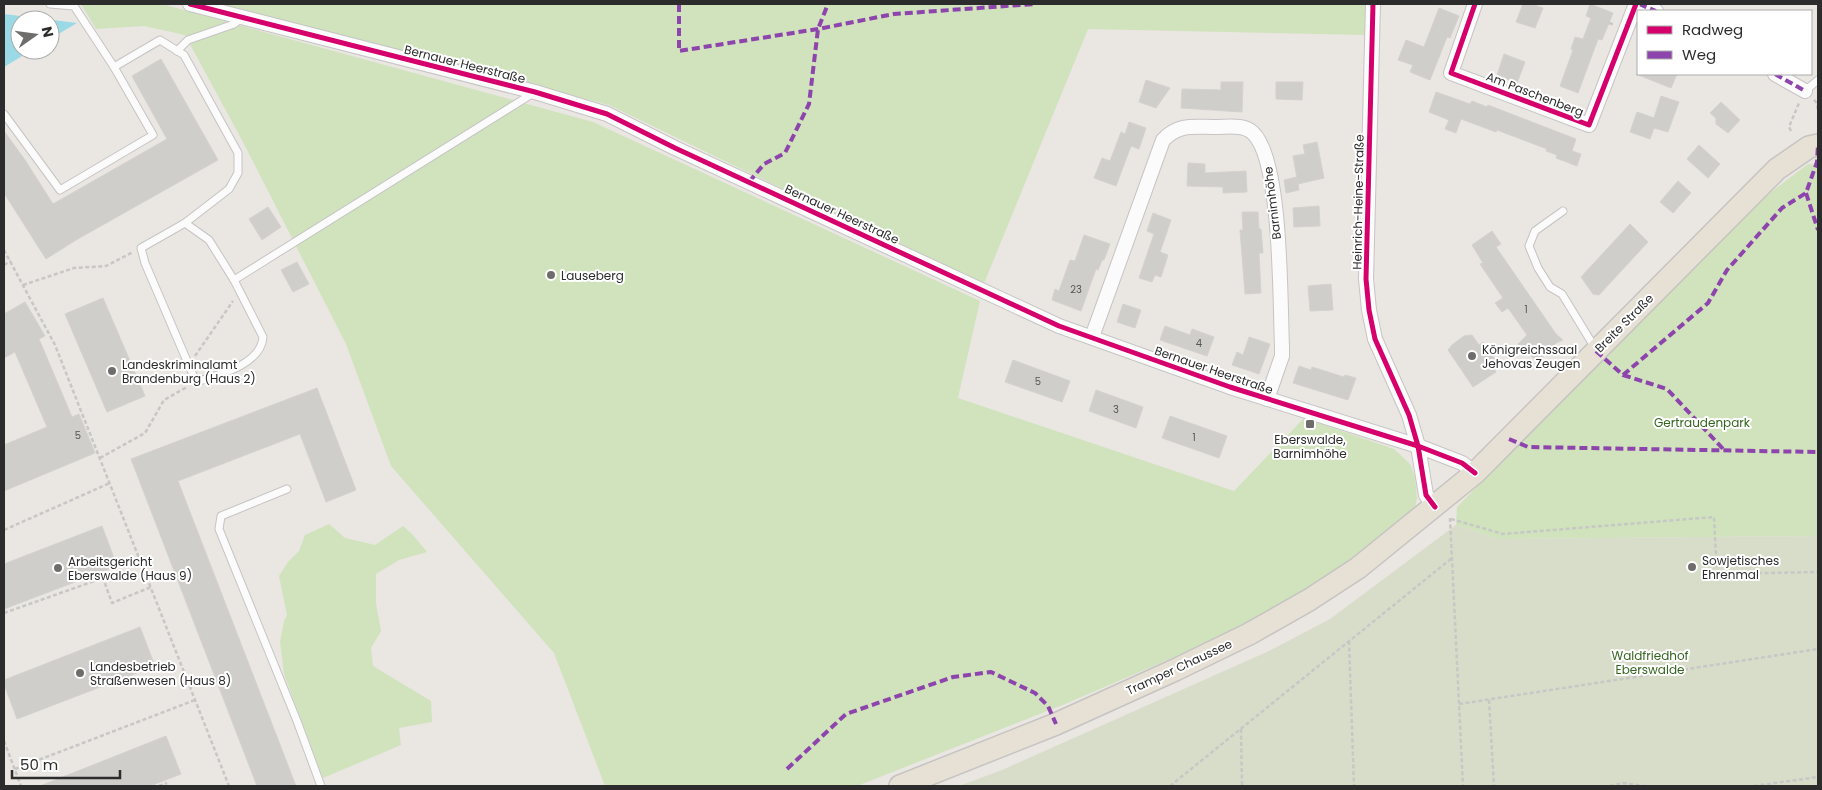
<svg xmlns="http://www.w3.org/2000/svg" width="1822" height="790" viewBox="0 0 1822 790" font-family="Poppins,sans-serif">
  <rect width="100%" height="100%" fill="#eae6e2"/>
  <g fill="#d0e3bd">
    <path d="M81 4H162L593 122 980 301 958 398 1234 491 1304 418 1394 449 1410 464 1415 477 1417 498 1414 513 1380 545 1251 624 1065 704 857 786H605L554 653 391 466 346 344 244 144 185 35 144 26 96 29Z"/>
    <path d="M212 4H1368V35L1088 29 983 286 609 105Z"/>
    <path d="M1808 164 1818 165V536L1499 539 1456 525 1457 507 1735 224 1775 189Z"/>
    <path d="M329 524 345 538 375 545 403 526 413 535 427 552 399 560 376 574V603L381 631 371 648 373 666 431 701 432 722 399 728 401 745 323 778 284 674 280 642 284 621 287 615 279 576 288 562 299 551 305 535Z"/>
  </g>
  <path fill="#d8ddca" d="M1456 525 1499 539 1818 536V786H959L1002 770 1269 651 1330 619Z"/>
  <path fill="#9adae6" d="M4 14 77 23 50 39V20H20V50H32L4 67Z"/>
  <g fill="#d0cecb" stroke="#d5d1ce">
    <path d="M1523 4H1532L1543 8 1535 28 1516 22Z"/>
    <path d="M1590 4 1613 13 1602 40 1598 39 1578 93 1560 86 1573 50 1571 49 1575 37 1583 39 1591 18 1586 16Z"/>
    <path d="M1439 8 1459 16 1450 38 1447 37 1430 80 1410 72 1413 65 1398 60 1406 40 1424 47Z"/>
    <path d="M1504 54 1525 62 1517 83 1497 75Z"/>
    <path d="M161 59 218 160 76 240 46 259 4 193V131L25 160 53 204 167 139 132 76Z"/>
    <path d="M1636 74H1677L1671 88Z"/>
    <path d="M1146 80 1170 88 1156 108 1139 102Z"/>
    <path d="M1221 82H1243L1242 112 1181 108 1182 89 1221 90Z"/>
    <path d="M1276 82H1303L1302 100 1276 99Z"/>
    <path d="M1436 92 1470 104 1472 101 1487 107 1488 105 1576 139 1572 151 1581 154 1577 166 1556 158 1557 155 1546 151 1547 149 1497 130 1496 132 1461 119 1456 133 1445 129 1449 120 1429 112Z"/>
    <path d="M1661 96 1679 102 1668 132 1654 128 1650 139 1630 132 1637 112 1654 118Z"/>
    <path d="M1721 102 1740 120 1728 133 1716 124V118L1710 113Z"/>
    <path d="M1129 122 1146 128 1139 149 1131 146 1116 186 1094 178 1102 158 1110 161 1121 132 1125 134Z"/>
    <path d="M1317 142 1324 178 1298 184 1293 156 1305 154 1303 145Z"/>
    <path d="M1699 145 1720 164 1708 178 1687 159Z"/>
    <path d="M1188 163 1205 164V173L1246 171 1247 192 1223 193V187L1187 186Z"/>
    <path d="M1297 177 1299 190 1286 193 1284 180Z"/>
    <path d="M1678 181 1691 193 1673 213 1660 202Z"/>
    <path d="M1319 206 1320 226 1294 227 1293 208Z"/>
    <path d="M268 207 281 227 262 240 249 219Z"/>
    <path d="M1242 212H1258L1259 229H1261L1263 253H1259L1261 293 1245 294 1240 230H1243Z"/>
    <path d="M1153 213 1171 220 1160 252 1168 255 1161 277 1155 275 1152 282 1139 278 1154 234 1147 231Z"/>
    <path d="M1630 224 1648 242 1599 295 1593 294 1581 277Z"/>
    <path d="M1492 231 1501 244 1496 247 1556 334 1563 340 1556 343 1538 362 1518 344 1527 335 1508 308 1502 312 1495 303 1503 298 1480 264 1483 263 1472 245Z"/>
    <path d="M1084 235 1110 244 1104 260H1102L1098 270 1096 269 1081 311 1052 300 1055 289 1059 291 1070 260 1075 261Z"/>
    <path d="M297 262 309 284 293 292 281 270Z"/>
    <path d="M1331 284 1333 310 1310 311 1308 286Z"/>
    <path d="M103 298 145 396 107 412 65 314Z"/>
    <path d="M25 302 45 336 39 339 72 417 79 414 95 453 4 491V445L47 427 15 352 4 358V314Z"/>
    <path d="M1123 304 1141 310 1135 328 1117 322Z"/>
    <path d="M1165 326 1190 335 1192 329 1214 337 1207 356 1160 340Z"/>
    <path d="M1472 335 1479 345 1483 342 1496 361 1491 364 1496 372 1473 387 1448 350 1453 344 1464 336Z"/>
    <path d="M1249 337 1270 344 1259 374 1232 365 1237 352 1243 355Z"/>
    <path d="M1013 360 1070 381 1062 402 1005 382Z"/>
    <path d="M1299 366 1311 370 1312 367 1344 377 1345 375 1356 378 1348 400 1293 383Z"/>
    <path d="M317 388 356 490 326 502 300 434 178 481 296 786H257L131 459Z"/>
    <path d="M1096 390 1143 407 1136 428 1089 411Z"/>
    <path d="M1170 416 1227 436 1219 458 1162 438Z"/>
    <path d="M102 526 117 566 4 609V564Z"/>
    <path d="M140 627 155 666 17 719 4 684V680Z"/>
    <path d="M166 736 181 774 150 786H40Z"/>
  </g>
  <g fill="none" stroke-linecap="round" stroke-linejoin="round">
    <defs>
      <g id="service">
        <path d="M177 51 188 40 234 24 242 18"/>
        <path d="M114 67 160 40 184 55 238 153V173L229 189 185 223"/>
        <path d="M1805 91 1818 80"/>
        <path d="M4 114 60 190 153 135 114 67 74 6 50 4"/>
        <path d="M1563 211 1535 231 1529 246 1538 268 1550 287 1562 294 1595 348"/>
        <path d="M185 223 209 240 234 280 263 337C261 365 218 375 196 382L145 263 141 248Z"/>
        <path d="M234 280 535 92"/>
        <path d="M287 489 221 516 219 529 297 721 321 786"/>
      </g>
      <g id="minor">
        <path d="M190 4 535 92 607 114 675 148 1059 326 1230 387 1418 446 1462 463 1475 473"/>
        <path d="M1373 4 1366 279 1369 310 1375 339 1409 415 1418 446 1426 495 1435 507"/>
        <path d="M1475 4 1451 73 1589 125 1636 4"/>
        <path d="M1639 4 1656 11"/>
        <path d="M1775 74 1805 91"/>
        <path d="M1092 337 1163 140C1179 123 1195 127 1216 127 1228 127 1244 124 1253 133 1282 160 1280 303 1282 347V356L1267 399"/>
      </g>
      <path id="primary" d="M900 786 1056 724 1175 670 1249 634 1309 600 1358 568 1475 473 1777 169 1809 147 1818 145"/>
    </defs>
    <use href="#service" stroke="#c6c4c4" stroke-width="9"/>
    <use href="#minor" stroke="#c6c4c4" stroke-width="16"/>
    <use href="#primary" stroke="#c6c4c2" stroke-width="24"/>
    <g stroke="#c7c7c6" stroke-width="2.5" stroke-dasharray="4 2.5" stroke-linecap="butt">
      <path d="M1609 23 1615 25"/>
      <path d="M1814 100 1817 103 1818 111"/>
      <path d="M1791 131 1789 127 1799 103"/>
      <path d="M4 250 55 345 229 786"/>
      <path d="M4 265 11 261"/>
      <path d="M23 285 74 268 106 266 133 252"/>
      <path d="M195 356 233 301"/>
      <path d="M100 458 145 433 164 400 187 387"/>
      <path d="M1450 518 1463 786"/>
      <path d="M1451 519 1503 534 1714 517 1717 574 1818 572"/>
      <path d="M4 530 110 483"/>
      <path d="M4 613 103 578 112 603 151 587"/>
      <path d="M1349 641 1354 786"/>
      <path d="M1489 700 1494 786"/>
      <path d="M1459 704 1818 649"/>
      <path d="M1241 729 1242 786"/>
      <path d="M4 741 21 786"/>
      <path d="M15 769 195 700"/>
      <path d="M159 786 167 783"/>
      <path d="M1170 786 1452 558"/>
      <path d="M1610 786 1623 783 1644 786"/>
      <path d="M1754 786 1818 777"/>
    </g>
    <use href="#service" stroke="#fcfbfb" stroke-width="7"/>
    <use href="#minor" stroke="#fcfbfb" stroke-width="14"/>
    <use href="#primary" stroke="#e6e0d5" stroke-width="21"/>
    <g stroke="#8e44ad" stroke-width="4" stroke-dasharray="8 4" stroke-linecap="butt">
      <path d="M679 4V51L818 29 894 14 1035 4"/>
      <path d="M1639 4 1656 11"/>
      <path d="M1775 74 1805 91"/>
      <path d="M749 182 764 164 785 153 809 104 818 29 828 4"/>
      <path d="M1806 193 1818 230"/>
      <path d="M1596 351 1623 375 1708 303 1727 270 1782 208 1806 193 1817 162 1818 145"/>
      <path d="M1623 375 1667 389 1725 451"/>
      <path d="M1509 439 1528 447 1818 452"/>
      <path d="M787 769 846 714 953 677 991 672 1035 693 1048 706 1056 724"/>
    </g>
    <defs>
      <g id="cycleway">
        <path d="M190 4 535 92 607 114 675 148 1059 326 1230 387 1418 446 1462 463 1475 473"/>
        <path d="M1373 4 1366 279 1369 310 1375 339 1409 415 1418 446 1426 495 1435 507"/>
        <path d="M1475 4 1451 73 1589 125 1636 4"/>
      </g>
    </defs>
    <use href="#cycleway" stroke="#fff" stroke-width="8"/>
    <use href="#cycleway" stroke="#d6006c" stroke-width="5"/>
  </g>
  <g fill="#6e6d6c" stroke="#fff" stroke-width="2">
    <circle cx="551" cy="275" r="5"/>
    <circle cx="1472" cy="356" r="5"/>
    <circle cx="112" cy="371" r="5"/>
    <rect x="1305" y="419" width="10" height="10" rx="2.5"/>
    <circle cx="1692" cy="567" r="5"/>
    <circle cx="58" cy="568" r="5"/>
    <circle cx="80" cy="673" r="5"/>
  </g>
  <g text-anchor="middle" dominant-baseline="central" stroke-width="4" stroke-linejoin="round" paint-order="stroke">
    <g font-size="10" fill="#565554">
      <text x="1076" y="289">23</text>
      <text x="1526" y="309">1</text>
      <text x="1199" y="343">4</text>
      <text x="1038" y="381">5</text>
      <text x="1116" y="409">3</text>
      <text x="78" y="435">5</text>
      <text x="1194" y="437">1</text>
    </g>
    <g font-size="12" fill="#2c2c2c" stroke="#fff">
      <text transform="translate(465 64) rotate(14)">Bernauer Heerstraße</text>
      <text transform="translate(1535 94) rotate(21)">Am Paschenberg</text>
      <text transform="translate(1358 202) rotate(-89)">Heinrich-Heine-Straße</text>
      <text transform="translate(1272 203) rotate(-97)">Barnimhöhe</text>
      <text transform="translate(842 214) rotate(25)">Bernauer Heerstraße</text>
      <text transform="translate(1624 323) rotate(-45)">Breite Straße</text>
      <text transform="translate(1214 370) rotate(19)">Bernauer Heerstraße</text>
      <text transform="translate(1179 667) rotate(-25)">Tramper Chaussee</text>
    </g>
    <g font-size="12" fill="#2c2c2c" stroke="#fff" text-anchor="start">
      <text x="561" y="275">Lauseberg</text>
      <text x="1482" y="349">Königreichssaal<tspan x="1482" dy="14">Jehovas Zeugen</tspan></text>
      <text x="122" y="364">Landeskriminalamt<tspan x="122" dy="14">Brandenburg (Haus 2)</tspan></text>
      <text x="1310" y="439" text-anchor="middle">Eberswalde,<tspan x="1310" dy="14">Barnimhöhe</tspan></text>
      <text x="1702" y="560">Sowjetisches<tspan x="1702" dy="14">Ehrenmal</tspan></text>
      <text x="68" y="561">Arbeitsgericht<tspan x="68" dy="14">Eberswalde (Haus 9)</tspan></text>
      <text x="90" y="666">Landesbetrieb<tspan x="90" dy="14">Straßenwesen (Haus 8)</tspan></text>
    </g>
    <g font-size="12" fill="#34661f" stroke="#fff">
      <text x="1702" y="422">Gertraudenpark</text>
      <text x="1650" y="655">Waldfriedhof<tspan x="1650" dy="14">Eberswalde</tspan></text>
    </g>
  </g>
  <rect width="1822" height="790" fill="none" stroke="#2c2c2c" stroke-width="10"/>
  <rect x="1637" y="10" width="175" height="65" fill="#ffffff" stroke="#ababab"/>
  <rect x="1647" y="26" width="25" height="8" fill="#d6006c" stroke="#ababab"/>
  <text x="1682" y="35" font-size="15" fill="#2c2c2c">Radweg</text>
  <rect x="1647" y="51" width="25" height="8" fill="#8e44ad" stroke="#ababab"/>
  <text x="1682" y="60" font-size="15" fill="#2c2c2c">Weg</text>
  <g transform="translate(35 35) rotate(76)"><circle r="24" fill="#ffffff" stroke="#ababab"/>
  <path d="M0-4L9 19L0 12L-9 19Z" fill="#6e6d6c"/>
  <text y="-8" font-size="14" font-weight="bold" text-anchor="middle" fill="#2c2c2c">N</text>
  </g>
  <path d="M12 770v8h108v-8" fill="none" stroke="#2c2c2c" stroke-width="2.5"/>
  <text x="20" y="770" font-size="15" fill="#2c2c2c" stroke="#ffffff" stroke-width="4" paint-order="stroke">50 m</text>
</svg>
